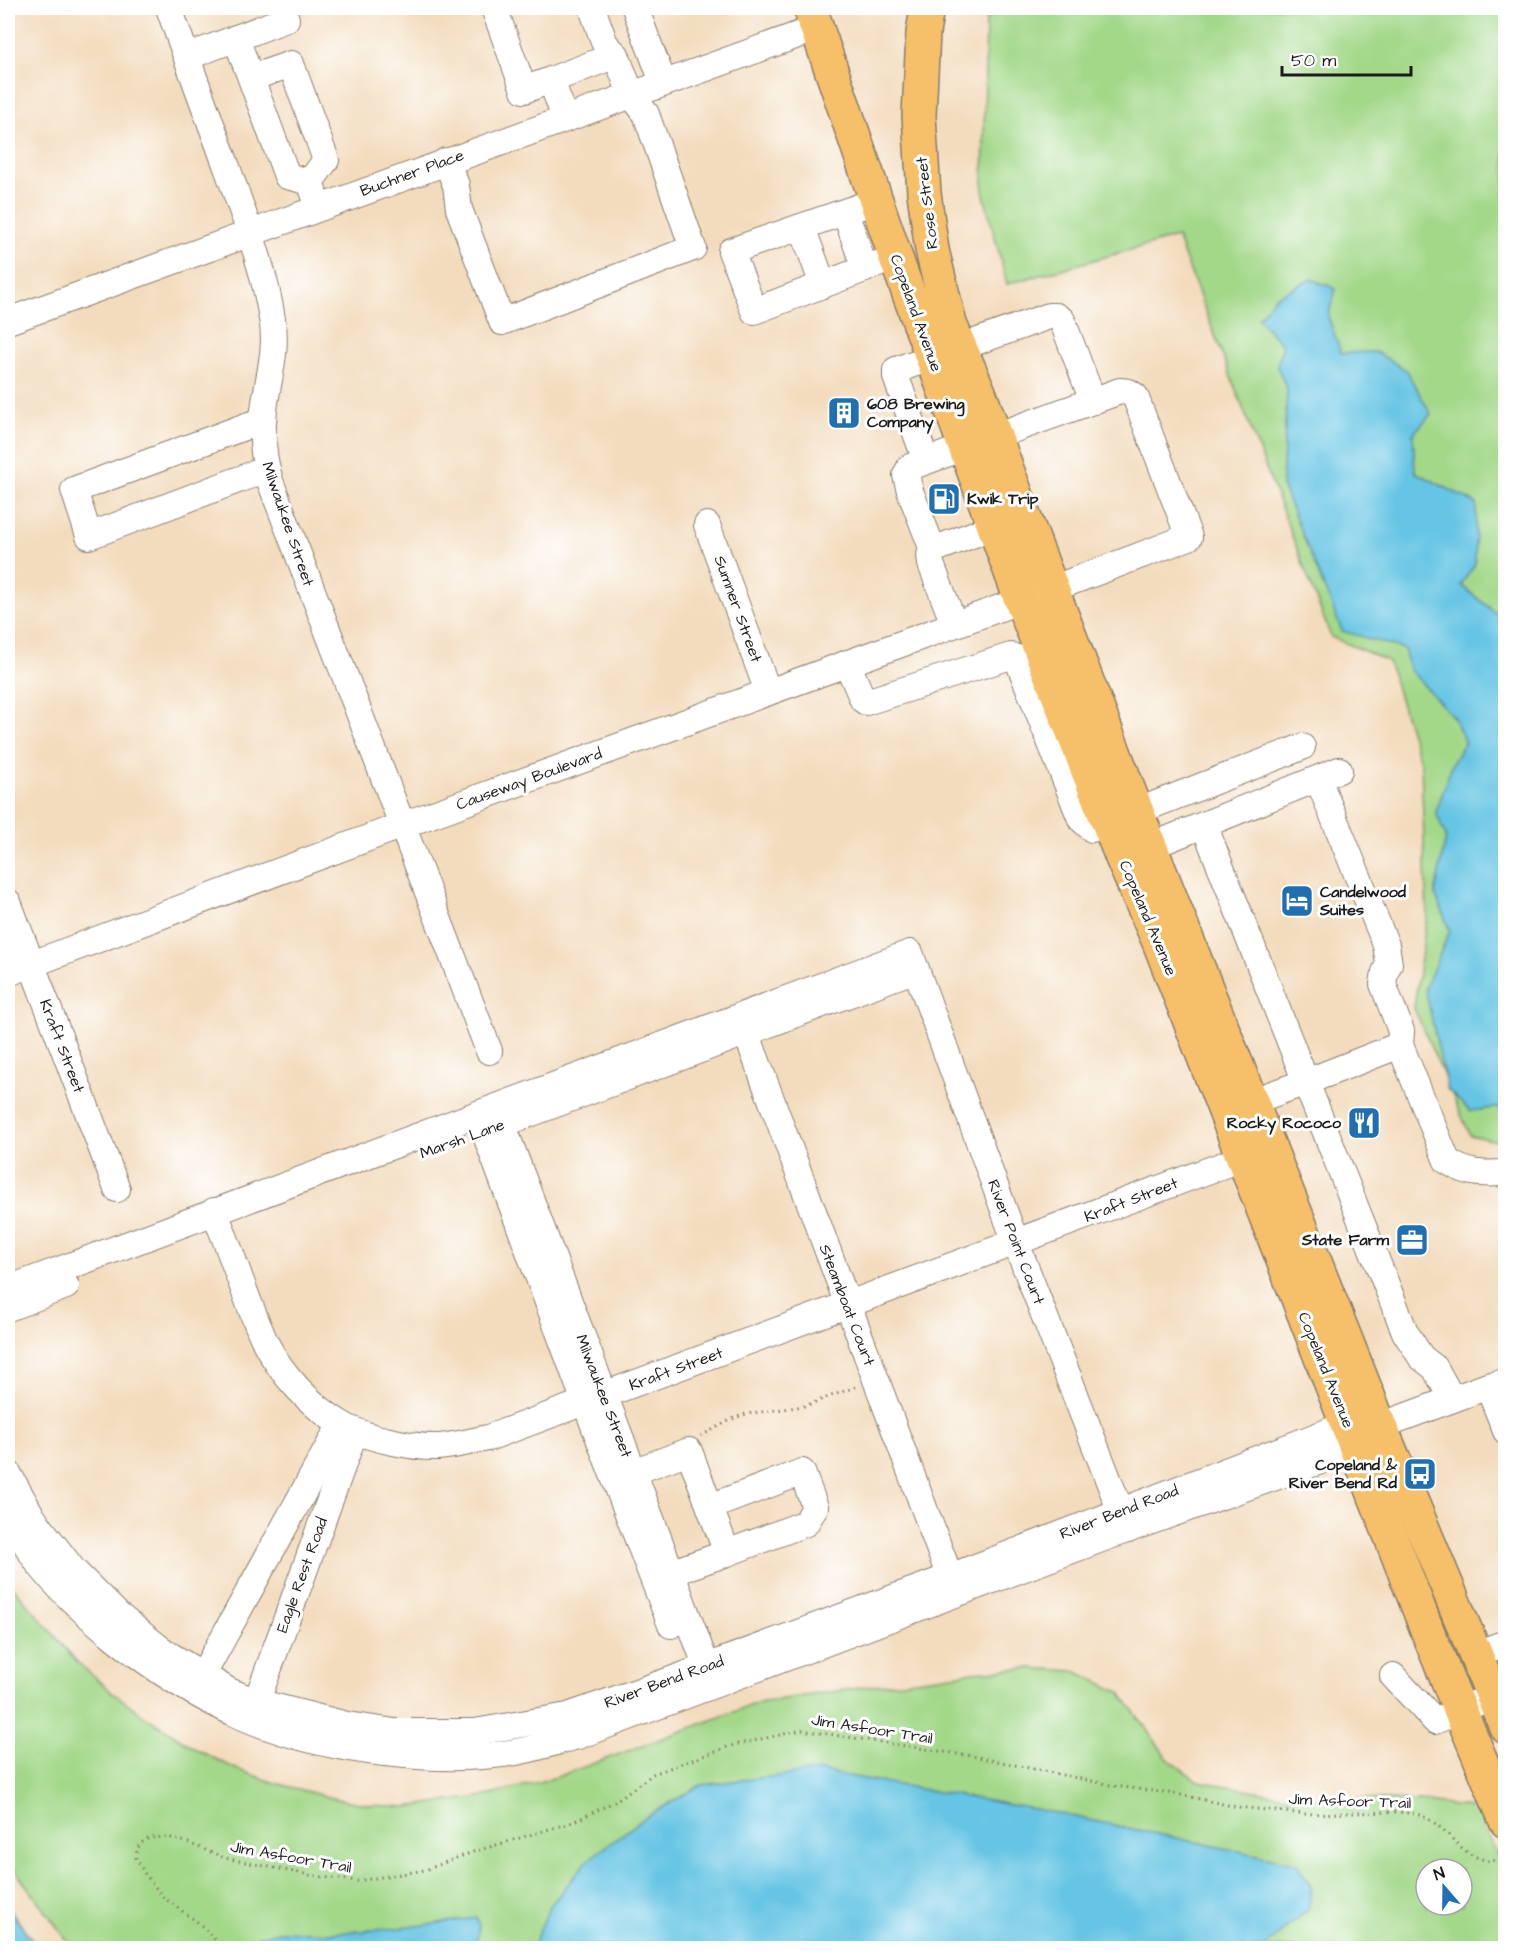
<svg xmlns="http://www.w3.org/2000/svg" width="1513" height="1956" viewBox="0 0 1513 1956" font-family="'Architects Daughter',sans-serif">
  <rect width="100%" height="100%" fill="#fff"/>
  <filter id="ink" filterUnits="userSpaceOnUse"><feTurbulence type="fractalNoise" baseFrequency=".0167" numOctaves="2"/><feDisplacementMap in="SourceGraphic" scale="12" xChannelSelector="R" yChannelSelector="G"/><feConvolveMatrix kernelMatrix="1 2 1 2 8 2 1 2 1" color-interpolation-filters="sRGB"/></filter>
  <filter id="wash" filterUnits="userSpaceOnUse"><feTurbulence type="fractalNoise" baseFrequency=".008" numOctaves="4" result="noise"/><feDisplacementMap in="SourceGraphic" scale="24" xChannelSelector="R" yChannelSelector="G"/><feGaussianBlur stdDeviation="1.35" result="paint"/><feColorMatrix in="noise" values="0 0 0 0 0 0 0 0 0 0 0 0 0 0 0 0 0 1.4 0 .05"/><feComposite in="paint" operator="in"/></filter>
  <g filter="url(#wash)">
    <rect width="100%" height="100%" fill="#f3dcbd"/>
    <g fill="#a3d889" stroke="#607a52" stroke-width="1.5" fill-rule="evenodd">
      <path d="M1010 8H1505V1143L1470 1135 1414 1008 1427 914 1421 765 1388 661 1331 637 1177 237 1007 284 983 191 986 18Z"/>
      <path d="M8 1581 77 1662 113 1693 149 1719 199 1751 236 1769 275 1783 336 1799 371 1805 406 1807 486 1796 557 1777 758 1703 871 1686 974 1672 1028 1668 1075 1671 1120 1692 1168 1759 1198 1781 1291 1797 1420 1801 1476 1809 1505 1872V1948H73L8 1861ZM1426 1869H1462V1905H1426Z"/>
    </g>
    <g fill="#66c5e4" stroke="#417080" stroke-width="1.5">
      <path d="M1311 279 1336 289 1328 316 1341 353 1376 352 1406 370 1431 414 1413 434 1415 472 1476 503 1475 564 1461 585 1502 618 1506 641 1505 1107 1470 1111 1447 1089 1425 988 1450 931 1435 894 1446 837 1436 812 1453 762 1465 742 1454 718 1410 670 1404 649 1342 631 1282 485 1287 389 1277 366 1283 346 1258 318 1275 297Z"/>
      <path d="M820 1771 1056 1813 1296 1863 1311 1886 1309 1909 1263 1948H532L550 1906 588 1860 646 1817 701 1785Z"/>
      <path d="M8 1907 38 1948H8Z"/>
      <path d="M476 1918 479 1926 476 1948H262L257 1937 283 1931 331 1933 401 1928Z"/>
    </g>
  </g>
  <g filter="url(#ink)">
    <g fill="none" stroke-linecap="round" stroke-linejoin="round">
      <defs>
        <g id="minor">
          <path d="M169 8C188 62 208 116 228 170 245 219 264 267 272 319 277 343 271 367 267 391 261 421 261 452 270 481L489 1051"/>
          <path d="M494 8 524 90 551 80"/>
          <path d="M592 8 605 44 616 55"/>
          <path d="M635 8 663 82"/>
          <path d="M236 38 287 176 310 182 319 207"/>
          <path d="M187 57 286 19 282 8"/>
          <path d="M251 78 291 64 326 160 310 182"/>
          <path d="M446 161 456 185 459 209 502 322 693 248 646 114 631 94 616 55 551 80 565 118"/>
          <path d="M876 201 731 251 754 311 896 257"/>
          <path d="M845 212 865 269"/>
          <path d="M802 227 823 285"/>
          <path d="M8 321 817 28"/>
          <path d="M263 420 74 490 89 536 267 469"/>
          <path d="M926 461 896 377V370L1049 316H1056L1062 320 1093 401"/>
          <path d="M707 525 768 692"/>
          <path d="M954 624 931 564 930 555 933 550 995 526"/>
          <path d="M847 663 863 700 866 702 1011 656 1017 658 1081 819 1092 829 1302 747"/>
          <path d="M1318 779 1386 945 1389 964 1385 972 1383 984 1401 1031 1400 1045 1447 1161C1469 1175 1481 1174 1506 1173"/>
          <path d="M1204 825 1405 1332 1421 1357 1435 1368 1452 1399"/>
          <path d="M1134 853 1339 770"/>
          <path d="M8 902 117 1189"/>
          <path d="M8 973 403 825 1052 589 1189 537 1135 396 1129 392 1120 391 910 467 906 475 910 491 933 550"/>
          <path d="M740 1016 955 1591"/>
          <path d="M1253 1101 1306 1082 1400 1045"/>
          <path d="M496 1107 712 1681"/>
          <path d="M478 1114 585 1402 671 1625"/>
          <path d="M508 1122 916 969"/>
          <path d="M214 1211C233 1255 246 1301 266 1344 282 1375 311 1406 341 1424 362 1437 413 1448 438 1447 455 1446 472 1441 488 1438L1242 1158"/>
          <path d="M8 1289 910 953 1016 1243 1128 1530"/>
          <path d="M8 1308 66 1286"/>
          <path d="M1488 1386 1506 1431"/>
          <path d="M633 1472 689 1451 727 1553 670 1573"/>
          <path d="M8 1473 33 1518 74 1571 118 1615 163 1651 229 1691 257 1702 347 1725 395 1732H475L568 1716 668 1681 950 1577 1348 1424 1365 1425"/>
          <path d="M710 1507 802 1472 815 1507 806 1523 727 1553"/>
          <path d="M8 1514C18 1531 28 1549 39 1564 60 1591 88 1616 114 1637 198 1705 278 1741 385 1753 429 1758 477 1760 521 1751 540 1747 559 1741 578 1736L1104 1538 1357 1448 1380 1426 1488 1386 1506 1382"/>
          <path d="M1476 1654 1506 1643"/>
          <path d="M1393 1676 1435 1721 1493 1696"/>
          <path d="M195 1689 341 1424"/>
          <path d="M251 1717 355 1431"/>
        </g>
        <g id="highway">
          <path d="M810 8 898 264 1021 600 1122 858 1159 942 1431 1640 1506 1821"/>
          <path d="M927 8 923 33 919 116 924 193 932 250 950 324 979 392 1024 516 1150 846 1380 1426 1506 1727"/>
        </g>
      </defs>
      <use href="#minor" stroke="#887c6c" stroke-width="28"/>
      <use href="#highway" stroke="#887c6c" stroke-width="36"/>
      <g stroke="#887c6c" stroke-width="3" stroke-dasharray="1.5 4.5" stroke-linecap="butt">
        <path d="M701 1436 732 1419 746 1414 805 1406 855 1387"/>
        <path d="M223 1948 200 1924 163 1897 145 1874 136 1858 137 1849 141 1843 149 1838 168 1837 186 1842 225 1858 314 1876 358 1881 425 1870 473 1852 573 1822 614 1802 653 1774 730 1746 802 1730 977 1757 1115 1786 1176 1794 1237 1807 1305 1814 1399 1812C1407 1813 1415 1813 1422 1816 1454 1829 1463 1869 1506 1859"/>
      </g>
      <use href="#minor" stroke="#fff" stroke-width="26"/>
      <use href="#highway" stroke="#f6c06b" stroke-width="33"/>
    </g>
  </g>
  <defs>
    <symbol id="building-square" viewBox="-11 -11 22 22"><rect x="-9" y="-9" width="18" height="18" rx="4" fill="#1f6fb2" stroke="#fff"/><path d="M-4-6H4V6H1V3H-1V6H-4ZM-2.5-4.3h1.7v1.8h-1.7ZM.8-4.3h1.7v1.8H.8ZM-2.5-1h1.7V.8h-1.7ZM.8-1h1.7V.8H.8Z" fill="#fff"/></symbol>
    <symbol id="fuel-square" viewBox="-11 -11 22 22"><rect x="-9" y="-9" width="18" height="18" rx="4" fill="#1f6fb2" stroke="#fff"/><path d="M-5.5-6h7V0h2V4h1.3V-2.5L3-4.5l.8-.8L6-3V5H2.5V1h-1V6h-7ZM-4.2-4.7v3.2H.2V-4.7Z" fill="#fff"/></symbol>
    <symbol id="hotel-square" viewBox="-11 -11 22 22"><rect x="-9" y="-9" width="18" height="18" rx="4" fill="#1f6fb2" stroke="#fff"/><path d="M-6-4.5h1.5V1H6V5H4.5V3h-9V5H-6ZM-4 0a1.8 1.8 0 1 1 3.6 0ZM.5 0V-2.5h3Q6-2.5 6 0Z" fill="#fff"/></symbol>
    <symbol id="restaurant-square" viewBox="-11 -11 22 22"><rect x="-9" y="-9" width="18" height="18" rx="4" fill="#1f6fb2" stroke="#fff"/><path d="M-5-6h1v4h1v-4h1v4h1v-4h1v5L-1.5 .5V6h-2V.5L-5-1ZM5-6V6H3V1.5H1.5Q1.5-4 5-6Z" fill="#fff"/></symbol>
    <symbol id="office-square" viewBox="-11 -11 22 22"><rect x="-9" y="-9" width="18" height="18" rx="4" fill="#1f6fb2" stroke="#fff"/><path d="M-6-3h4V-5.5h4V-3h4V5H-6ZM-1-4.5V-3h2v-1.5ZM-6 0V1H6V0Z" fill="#fff"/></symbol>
    <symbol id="bus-square" viewBox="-11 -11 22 22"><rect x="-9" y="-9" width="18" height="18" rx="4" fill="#1f6fb2" stroke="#fff"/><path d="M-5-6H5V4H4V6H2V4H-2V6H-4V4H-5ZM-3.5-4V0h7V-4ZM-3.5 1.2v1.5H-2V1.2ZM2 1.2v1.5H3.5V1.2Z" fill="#fff"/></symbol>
  </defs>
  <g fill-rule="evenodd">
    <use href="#building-square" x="825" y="394" width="38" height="38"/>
    <use href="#fuel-square" x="925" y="480" width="38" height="38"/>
    <use href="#hotel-square" x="1278" y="882" width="38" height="38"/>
    <use href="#restaurant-square" x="1345" y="1104" width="38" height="38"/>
    <use href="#office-square" x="1393" y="1221" width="38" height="38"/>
    <use href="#bus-square" x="1401" y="1455" width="38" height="38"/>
  </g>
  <g text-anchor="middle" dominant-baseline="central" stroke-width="6" stroke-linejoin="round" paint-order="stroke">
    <g font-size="16" fill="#1c1c1c" stroke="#fff">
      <text transform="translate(412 173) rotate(-20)">Buchner Place</text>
      <text transform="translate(927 203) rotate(-97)">Rose Street</text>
      <text transform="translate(916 313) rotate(70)">Copeland Avenue</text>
      <text transform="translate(288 524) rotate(71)">Milwaukee Street</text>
      <text transform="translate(738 609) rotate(70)">Sumner Street</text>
      <text transform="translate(529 779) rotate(-20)">Causeway Boulevard</text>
      <text transform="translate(1148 918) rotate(67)">Copeland Avenue</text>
      <text transform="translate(62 1046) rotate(69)">Kraft Street</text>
      <text transform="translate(462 1139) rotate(-20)">Marsh Lane</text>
      <text transform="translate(1131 1200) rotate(-21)">Kraft Street</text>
      <text transform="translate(1016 1242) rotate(69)">River Point Court</text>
      <text transform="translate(847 1305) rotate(69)">Steamboat Court</text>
      <text transform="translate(676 1369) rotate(-20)">Kraft Street</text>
      <text transform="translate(1326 1370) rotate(68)">Copeland Avenue</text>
      <text transform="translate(604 1396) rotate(69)">Milwaukee Street</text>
      <text transform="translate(1119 1512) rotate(-21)">River Bend Road</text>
      <text transform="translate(302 1575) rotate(-70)">Eagle Rest Road</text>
      <text transform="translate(664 1682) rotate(-20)">River Bend Road</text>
      <text transform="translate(872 1729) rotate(9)">Jim Asfoor Trail</text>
      <text transform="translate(1350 1801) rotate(2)">Jim Asfoor Trail</text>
      <text transform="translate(291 1857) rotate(10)">Jim Asfoor Trail</text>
    </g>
    <g font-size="16" font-weight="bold" fill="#1c1c1c" stroke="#fff" text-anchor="start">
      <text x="867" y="404">608 Brewing<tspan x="867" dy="18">Company</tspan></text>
      <text x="967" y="499">Kwik Trip</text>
      <text x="1320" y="892">Candelwood<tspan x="1320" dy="18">Suites</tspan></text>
      <text x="1341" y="1123" text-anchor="end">Rocky Rococo</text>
      <text x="1389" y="1240" text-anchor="end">State Farm</text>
      <text x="1397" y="1465" text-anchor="end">Copeland &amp;<tspan x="1397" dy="18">River Bend Rd</tspan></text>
    </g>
  </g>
  <rect width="1513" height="1956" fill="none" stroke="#fff" stroke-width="30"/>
  <g transform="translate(1444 1887) rotate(340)"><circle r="28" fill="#ffffff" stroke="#a4a4a4" stroke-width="1.5"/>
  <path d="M0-4.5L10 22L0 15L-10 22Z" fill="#1f6fb2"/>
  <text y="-9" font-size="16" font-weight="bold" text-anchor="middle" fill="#1c1c1c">N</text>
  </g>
  <path d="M1282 66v9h129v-9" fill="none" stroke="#1c1c1c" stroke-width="3"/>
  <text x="1291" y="66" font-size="18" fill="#1c1c1c" stroke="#ffffff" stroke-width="4.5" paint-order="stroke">50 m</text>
</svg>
